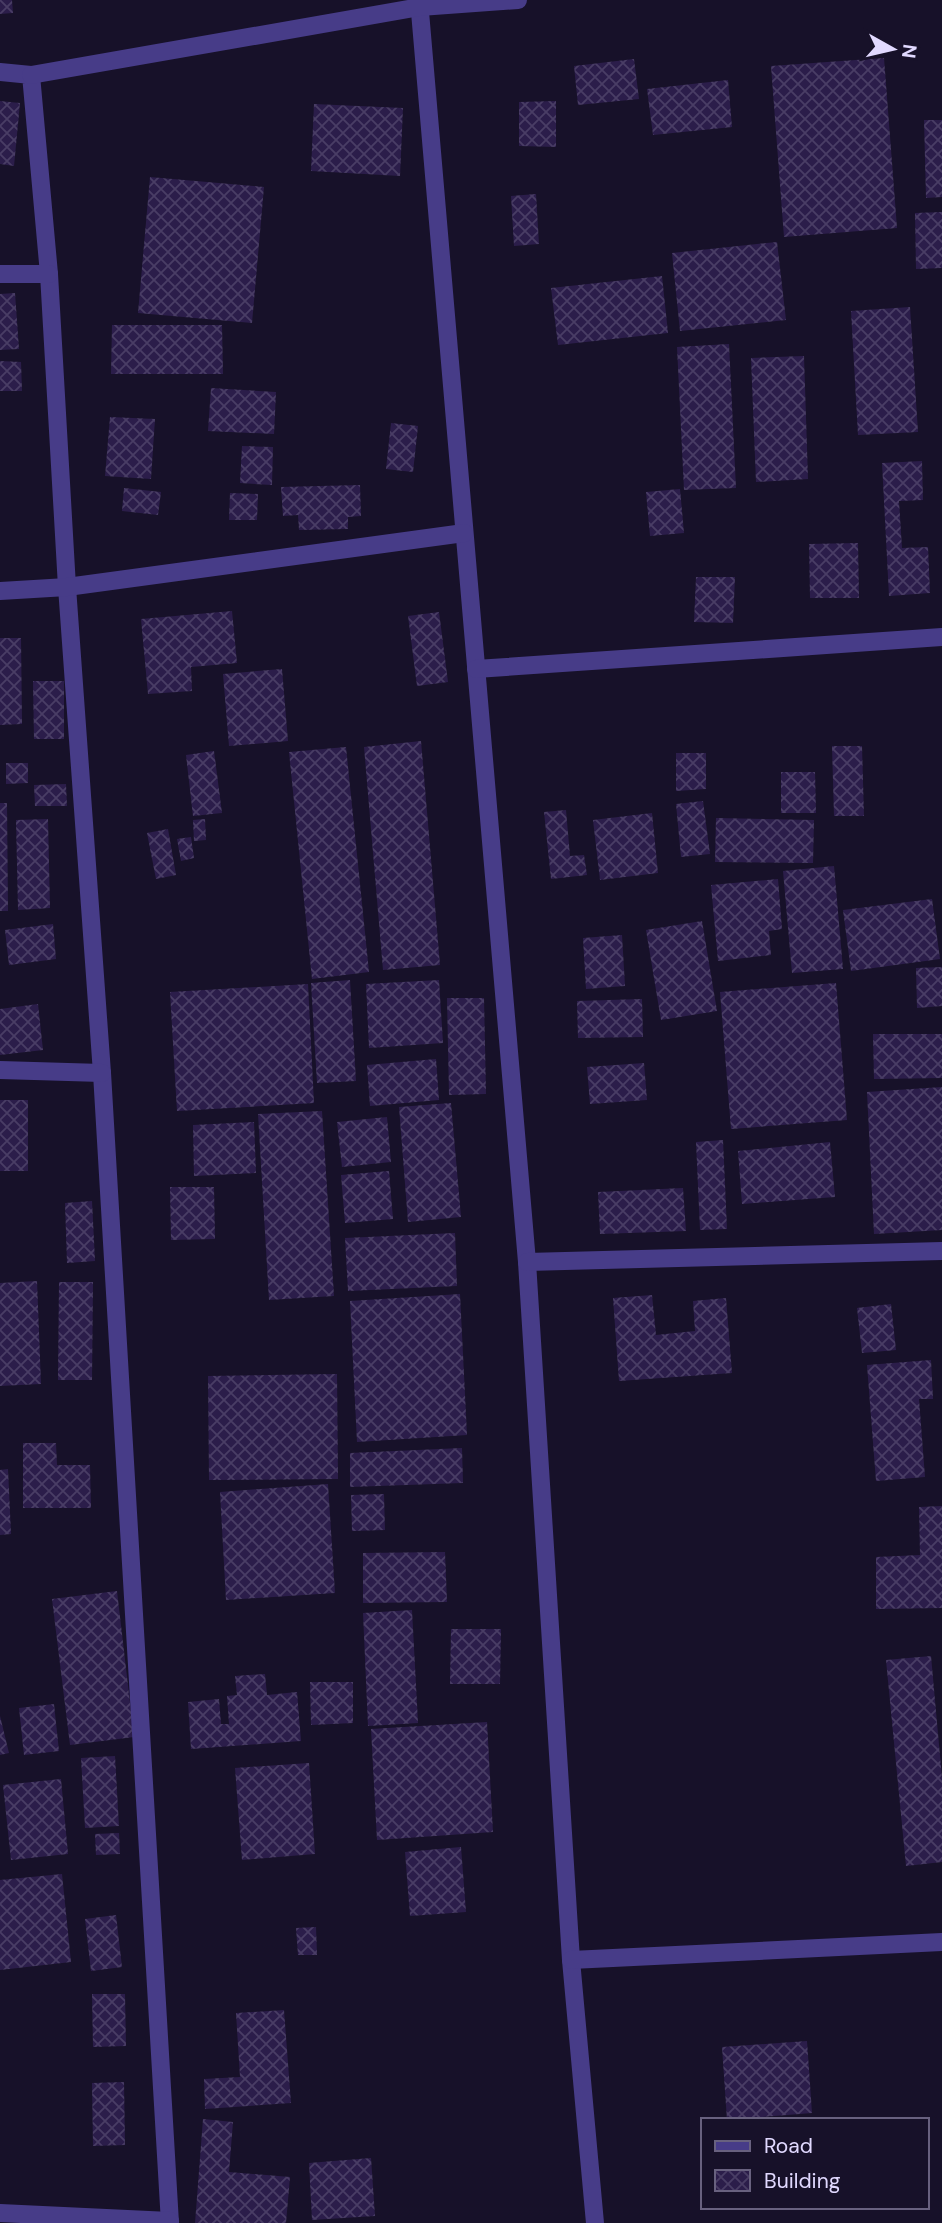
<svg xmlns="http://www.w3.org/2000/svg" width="942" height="2223" viewBox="0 0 942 2223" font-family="'DM Sans',sans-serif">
  <defs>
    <pattern id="building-cross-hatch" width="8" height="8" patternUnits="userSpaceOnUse" patternTransform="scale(1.75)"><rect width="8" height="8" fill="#2b1d4a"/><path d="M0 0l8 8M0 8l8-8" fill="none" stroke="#493d65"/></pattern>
  </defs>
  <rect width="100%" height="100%" fill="#171129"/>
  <g fill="url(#building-cross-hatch)">
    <path d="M0 0H12L13 13 0 14Z"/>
    <path d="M884 58 897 228 784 237 771 66Z"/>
    <path d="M634 59 639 99 578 105 574 66Z"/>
    <path d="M728 80 732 127 653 135 647 89Z"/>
    <path d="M0 101 20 103 14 166 0 164Z"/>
    <path d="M556 101V147L519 146V102Z"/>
    <path d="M314 104 403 108 400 176 311 171Z"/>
    <path d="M924 120H942V197L926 198Z"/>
    <path d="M150 177 264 187 252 323 138 313Z"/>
    <path d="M536 194 539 244 514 246 511 196Z"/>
    <path d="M942 212V268L916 269 915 213Z"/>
    <path d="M777 242 786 320 680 331 672 253Z"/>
    <path d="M662 276 668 333 558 345 551 288Z"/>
    <path d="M15 293 19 349 0 350V294Z"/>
    <path d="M910 307 918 432 858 435 851 311Z"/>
    <path d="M112 325H222L223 374H111Z"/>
    <path d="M729 344 736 488 684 490 677 347Z"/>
    <path d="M804 356 808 479 756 482 751 358Z"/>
    <path d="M0 361 21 362 22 391H0Z"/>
    <path d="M211 388 276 392 274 434 208 431Z"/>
    <path d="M110 417 155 419 151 479 105 476Z"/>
    <path d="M391 423 418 426 413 472 386 469Z"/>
    <path d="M242 446 273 447 272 485 240 483Z"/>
    <path d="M922 461 923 500 899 501 902 548 928 547 930 593 889 596 882 463Z"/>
    <path d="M360 485 361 516 348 517V529L299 530 298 515 283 516 281 487Z"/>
    <path d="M124 488 161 492 158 515 122 511Z"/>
    <path d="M680 489 684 533 650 536 646 492Z"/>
    <path d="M230 493 258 494 257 520H229Z"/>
    <path d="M858 543 859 598H810L809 544Z"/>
    <path d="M696 577H735L733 623 694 622Z"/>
    <path d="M232 611 237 663 191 667 192 691 148 694 141 619Z"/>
    <path d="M439 612 448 682 417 686 408 616Z"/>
    <path d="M0 638H21L22 724 0 725Z"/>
    <path d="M282 669 288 741 229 746 223 674Z"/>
    <path d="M33 681H64V739H34Z"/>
    <path d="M421 741 440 965 383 970 364 747Z"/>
    <path d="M832 746H862L864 816H834Z"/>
    <path d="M346 747 369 972 312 979 289 752Z"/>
    <path d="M214 751 222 813 193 816 186 755Z"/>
    <path d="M676 753H706V789L676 791Z"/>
    <path d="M6 763H28V783L6 784Z"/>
    <path d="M781 772H815L816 813H781Z"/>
    <path d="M66 784 67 806H35L34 785Z"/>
    <path d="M703 801 710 854 681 857 676 804Z"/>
    <path d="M0 803H7L8 911H0Z"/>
    <path d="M566 810 570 856 584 855 587 875 551 879 544 812Z"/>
    <path d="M652 813 658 873 600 880 593 820Z"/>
    <path d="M716 818 814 820 813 863 715 862Z"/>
    <path d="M48 819 50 908 18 910 16 820Z"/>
    <path d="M205 819 206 840 194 841 193 820Z"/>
    <path d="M168 829 176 875 156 879 147 833Z"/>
    <path d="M191 837 194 858 181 861 177 839Z"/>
    <path d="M834 866 843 969 792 973 783 871Z"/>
    <path d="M778 879 782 929 769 931 771 955 718 961 711 885Z"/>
    <path d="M932 899 940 959 851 971 843 910Z"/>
    <path d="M702 921 717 1011 661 1020 646 930Z"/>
    <path d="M53 924 56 959 9 965 5 930Z"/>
    <path d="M622 935 625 986 586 989 583 938Z"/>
    <path d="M942 967V1006L917 1008 916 968Z"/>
    <path d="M350 980 356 1081 317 1083 311 983Z"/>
    <path d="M439 980 443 1043 369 1048 366 984Z"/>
    <path d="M836 983 847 1120 731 1129 720 992Z"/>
    <path d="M308 984 314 1103 177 1111 170 992Z"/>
    <path d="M447 998H484L486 1094 449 1095Z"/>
    <path d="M642 999 643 1037 578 1038 577 1001Z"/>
    <path d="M38 1004 43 1050 0 1055V1009Z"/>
    <path d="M873 1034H942V1078L874 1079Z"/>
    <path d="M436 1059 439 1100 370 1106 367 1065Z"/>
    <path d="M644 1063 647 1100 590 1104 587 1067Z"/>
    <path d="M942 1087V1230L874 1234 867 1092Z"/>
    <rect x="0" y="1100" width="28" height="71"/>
    <path d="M451 1103 461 1217 408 1222 399 1107Z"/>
    <path d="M322 1111 334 1296 269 1300 258 1114Z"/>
    <path d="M387 1117 391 1162 342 1167 337 1122Z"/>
    <path d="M254 1122 256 1173 194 1176 193 1125Z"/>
    <path d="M723 1140 727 1229 700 1230 696 1142Z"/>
    <path d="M830 1142 835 1197 742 1204 738 1151Z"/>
    <path d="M389 1171 393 1219 345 1223 341 1175Z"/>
    <path d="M170 1187H214L215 1239 171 1240Z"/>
    <path d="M683 1188 686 1231 600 1234 598 1192Z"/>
    <path d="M92 1201 95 1261 67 1263 65 1203Z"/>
    <path d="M455 1233 457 1286 348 1291 345 1238Z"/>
    <path d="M37 1281 41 1384 0 1386V1283Z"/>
    <path d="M59 1282H93L92 1380H58Z"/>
    <path d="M460 1294 467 1435 357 1442 350 1301Z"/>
    <path d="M652 1295 656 1335 695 1331 693 1301 726 1298 732 1373 619 1381 613 1298Z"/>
    <path d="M891 1304 896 1350 862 1353 857 1308Z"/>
    <path d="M931 1360 933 1399H919L925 1477 876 1481 867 1365Z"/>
    <path d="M337 1374 338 1479 209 1480 208 1376Z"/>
    <path d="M23 1443H56L57 1465H90L91 1508H23Z"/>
    <path d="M462 1448 463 1483 350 1487V1453Z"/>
    <path d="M8 1469 11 1534 0 1535V1470Z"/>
    <path d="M328 1484 335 1593 226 1600 220 1492Z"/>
    <path d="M384 1494 385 1530 352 1531 351 1495Z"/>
    <path d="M942 1506V1608L876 1609V1557L920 1555 919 1507Z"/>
    <path d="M445 1552 447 1602 363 1603V1553Z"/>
    <path d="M117 1591 134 1737 70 1745 52 1599Z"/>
    <path d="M412 1610 418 1723 368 1726 363 1613Z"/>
    <path d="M451 1629H501L500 1684H450Z"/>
    <path d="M931 1656 942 1778V1862L906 1866 886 1660Z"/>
    <path d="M265 1674 267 1695 297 1692 301 1741 191 1749 188 1702 219 1699 221 1724H229L227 1696 237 1695 235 1676Z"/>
    <path d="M310 1682H353V1723L311 1725Z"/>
    <path d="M54 1704 59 1751 24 1755 19 1708Z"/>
    <path d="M0 1716 9 1753 0 1755Z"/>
    <path d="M487 1722 493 1832 377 1840 371 1729Z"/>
    <path d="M115 1756 119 1826 85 1828 81 1758Z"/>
    <path d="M309 1763 315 1854 242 1860 235 1768Z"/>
    <path d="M61 1779 68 1854 11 1860 3 1785Z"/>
    <path d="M119 1833 120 1854 96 1855 95 1834Z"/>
    <path d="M461 1847 466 1912 410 1916 405 1852Z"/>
    <path d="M62 1874 71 1962 0 1970V1880Z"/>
    <path d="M116 1915 122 1967 91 1971 85 1919Z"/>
    <path d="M316 1927 317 1955H298L296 1928Z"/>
    <path d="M92 1994H125L126 2046 93 2047Z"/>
    <path d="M284 2010 291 2103 205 2109 204 2079 240 2077 236 2013Z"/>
    <path d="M807 2041 812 2113 727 2120 722 2047Z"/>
    <path d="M124 2082 125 2145 93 2146 92 2083Z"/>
    <path d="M203 2119 233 2122 229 2172 290 2177 286 2223H195Z"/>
    <path d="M371 2158 375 2216 312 2220 309 2163Z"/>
  </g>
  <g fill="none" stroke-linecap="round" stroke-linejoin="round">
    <g stroke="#473c88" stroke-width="18">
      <path d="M419 0 527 1262 571 1960 595 2223"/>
      <path d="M0 72 31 75 49 274 67 587 102 1073 170 2223"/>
      <path d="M31 75 420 7 518 0"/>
      <path d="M0 274H49"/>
      <path d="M0 591 67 587 464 533"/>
      <path d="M476 669 942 637"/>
      <path d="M0 1070 102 1073"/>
      <path d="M527 1262 942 1251"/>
      <path d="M571 1960 942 1942"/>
      <path d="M0 2213 170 2221"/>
    </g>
  </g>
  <rect x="701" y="2118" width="228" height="91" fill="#171129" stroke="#68617f" stroke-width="2"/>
  <rect x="715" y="2141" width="35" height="10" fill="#473c88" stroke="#68617f" stroke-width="2"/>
  <text x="764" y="2153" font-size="21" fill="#e1d9ff">Road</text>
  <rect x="715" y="2170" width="35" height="21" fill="url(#building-cross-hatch)" stroke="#68617f" stroke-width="2"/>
  <text x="764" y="2188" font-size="21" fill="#e1d9ff">Building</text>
  <g transform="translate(893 49) rotate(98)" stroke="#171129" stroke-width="5" paint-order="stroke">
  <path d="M0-5L12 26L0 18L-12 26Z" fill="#e1d9ff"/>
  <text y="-10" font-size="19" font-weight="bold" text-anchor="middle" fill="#e1d9ff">N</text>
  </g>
</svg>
